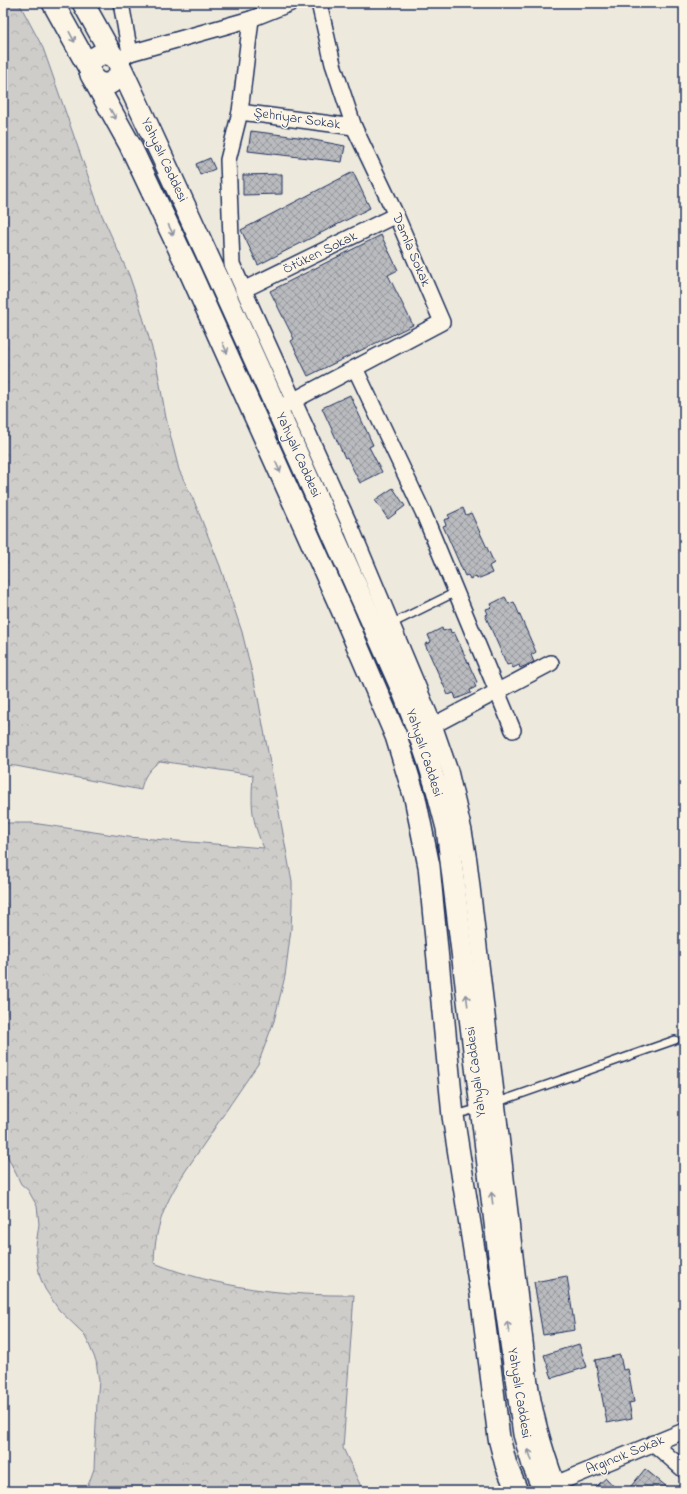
<svg xmlns="http://www.w3.org/2000/svg" width="687" height="1494" viewBox="0 0 687 1494" font-family="'Indie Flower',sans-serif">
  <defs>
    <pattern id="forest-crowns" width="20" height="18" patternUnits="userSpaceOnUse"><rect width="20" height="18" fill="#cfcdca"/><path d="M2 6a3 3 0 1 1 6 0M12 15a3 3 0 1 1 6 0" fill="none" stroke="#b1b0b0"/></pattern>
    <pattern id="building-cross-hatch" width="8" height="8" patternUnits="userSpaceOnUse"><rect width="8" height="8" fill="#babbbe"/><path d="M0 0l8 8M0 8l8-8" fill="none" stroke="#96989e"/></pattern>
  </defs>
  <rect width="100%" height="100%" fill="#eee9dd"/>
  <filter id="ink" filterUnits="userSpaceOnUse"><feTurbulence type="fractalNoise" baseFrequency=".025" numOctaves="2"/><feDisplacementMap in="SourceGraphic" scale="8" xChannelSelector="R" yChannelSelector="G"/><feConvolveMatrix kernelMatrix="1 2 1 2 8 2 1 2 1" color-interpolation-filters="sRGB"/></filter>
  <g filter="url(#ink)">
    <path fill="url(#forest-crowns)" stroke="#757e94" d="M3 3H19L43 48 101 213 129 275 140 307 156 362 166 418 179 470 194 501 220 566 242 632 258 698 292 882V905L291 929 285 976 274 1021 258 1064C240 1090 223 1115 206 1141 178 1182 155 1210 154 1263 218 1288 286 1296 354 1295L343 1448 363 1491H86L94 1469 97 1402 99 1381 96 1361 88 1342 83 1333 59 1310 45 1289 40 1277 36 1256V1245L39 1224 37 1206 28 1190 21 1184 3 1147V823H32L128 837 264 848C251 820 251 805 253 775L160 761C149 769 143 777 141 790L16 766 3 765Z"/>
    <g fill="url(#building-cross-hatch)" stroke="#1b2f5e">
      <path d="M251 131 298 137 345 146 342 162 248 151Z"/>
      <path d="M210 158 215 169 200 175 196 164Z"/>
      <path d="M353 172 370 208 258 265 241 230Z"/>
      <path d="M282 174V194L243 195V175Z"/>
      <path d="M381 235 398 270 388 275 413 325 308 376 291 341 294 339 270 291Z"/>
      <path d="M350 395 373 445 369 447 382 472 360 483 347 457 345 458 322 408Z"/>
      <path d="M393 488 405 506 388 519 375 500Z"/>
      <path d="M463 508 466 515 471 513 494 563 489 566 492 573 477 579 476 576 470 579 468 575 465 576 443 526 446 525 444 520 450 518 448 515Z"/>
      <path d="M505 597 509 604 514 602 536 652 531 655 534 662 520 668 519 665 513 668 511 664 507 665 485 615 488 614 486 609 492 607 491 604Z"/>
      <path d="M442 628 443 631 450 629 451 633 454 632 477 682 474 683 476 687 470 690 471 693 456 699 454 693 448 695 425 644 431 642 428 635Z"/>
      <path d="M567 1276 575 1330 543 1335 534 1282Z"/>
      <path d="M579 1344 587 1367 552 1378 544 1355Z"/>
      <path d="M620 1355 623 1370 628 1369 634 1402 629 1403 632 1418 607 1423 595 1360Z"/>
      <path d="M645 1469 672 1491H627Z"/>
      <path d="M606 1478 618 1491H591Z"/>
    </g>
    <g fill="none" stroke-linecap="round" stroke-linejoin="round">
      <defs>
        <g id="service">
          <path d="M391 624 456 592"/>
          <path d="M495 1103 675 1040"/>
          <path d="M455 1115 480 1108"/>
        </g>
        <g id="minor">
          <path d="M121 3 130 53 123 58"/>
          <path d="M251 19 240 112 228 160 232 264 353 532 434 725 450 771 464 831 469 861 529 1376C534 1413 544 1448 557 1483"/>
          <path d="M130 53 251 19 291 3"/>
          <path d="M240 112 354 127"/>
          <path d="M243 290 396 215"/>
          <path d="M355 368 423 512 513 730"/>
          <path d="M285 405 442 322 396 215 354 127 333 64 319 3"/>
          <path d="M434 725 551 663"/>
          <path d="M653 1443 684 1470"/>
          <path d="M548 1487 684 1431"/>
        </g>
        <g id="secondary">
          <path d="M53 3 90 70"/>
          <path d="M83 3 112 55"/>
          <circle cx="105" cy="69" r="15"/>
          <path d="M121 68C218 275 311 484 404 694 422 738 436 782 447 828L502 1280 524 1434 533 1465 544 1491"/>
          <path d="M94 80 130 145 190 272 342 610 396 736 415 798 429 866 453 1116 481 1294 499 1438 506 1465 517 1491"/>
        </g>
      </defs>
      <use href="#service" stroke="#1b2f5e" stroke-width="10"/>
      <use href="#minor" stroke="#1b2f5e" stroke-width="18"/>
      <use href="#secondary" stroke="#1b2f5e" stroke-width="24"/>
      <use href="#service" stroke="#fcf5e5" stroke-width="7"/>
      <use href="#minor" stroke="#fcf5e5" stroke-width="15"/>
      <use href="#secondary" stroke="#fcf5e5" stroke-width="21"/>
    </g>
    <defs><path id="oneway-shaft" d="M-6 0H5M1.5-3L5.5 0L1.5 3" fill="none" stroke-width="1.6" stroke-linecap="round" stroke-linejoin="round"/></defs>
    <g stroke="#8c92a2">
      <use href="#oneway-shaft" transform="translate(72 37) rotate(62)"/>
      <use href="#oneway-shaft" transform="translate(113 114) rotate(61)"/>
      <use href="#oneway-shaft" transform="translate(171 230) rotate(64)"/>
      <use href="#oneway-shaft" transform="translate(225 348) rotate(66)"/>
      <use href="#oneway-shaft" transform="translate(278 467) rotate(66)"/>
      <use href="#oneway-shaft" transform="translate(467 1000) rotate(-97)"/>
      <use href="#oneway-shaft" transform="translate(492 1198) rotate(-97)"/>
      <use href="#oneway-shaft" transform="translate(508 1327) rotate(-98)"/>
      <use href="#oneway-shaft" transform="translate(530 1455) rotate(-108)"/>
    </g>
  </g>
  <g text-anchor="middle" dominant-baseline="central" stroke-width="3" stroke-linejoin="round" paint-order="stroke">
    <g font-size="14" fill="#1b2f5e" stroke="#fcf5e5">
      <text transform="translate(297 119) rotate(8)">Şehriyar Sokak</text>
      <text transform="translate(164 160) rotate(65)">Yahyalı Caddesi</text>
      <text transform="translate(411 250) rotate(67)">Damla Sokak</text>
      <text transform="translate(320 253) rotate(-26)">Ötüken Sokak</text>
      <text transform="translate(298 455) rotate(66)">Yahyalı Caddesi</text>
      <text transform="translate(424 753) rotate(72)">Yahyalı Caddesi</text>
      <text transform="translate(476 1072) rotate(-97)">Yahyalı Caddesi</text>
      <text transform="translate(519 1393) rotate(81)">Yahyalı Caddesi</text>
      <text transform="translate(625 1455) rotate(-22)">Argıncık Sokak</text>
    </g>
  </g>
  <rect width="687" height="1494" fill="none" stroke="#fcf5e5" stroke-width="16"/>
  <rect x="8" y="8" width="671" height="1478" fill="none" stroke="#1b2f5e" stroke-width="1.5" filter="url(#ink)"/>
</svg>
